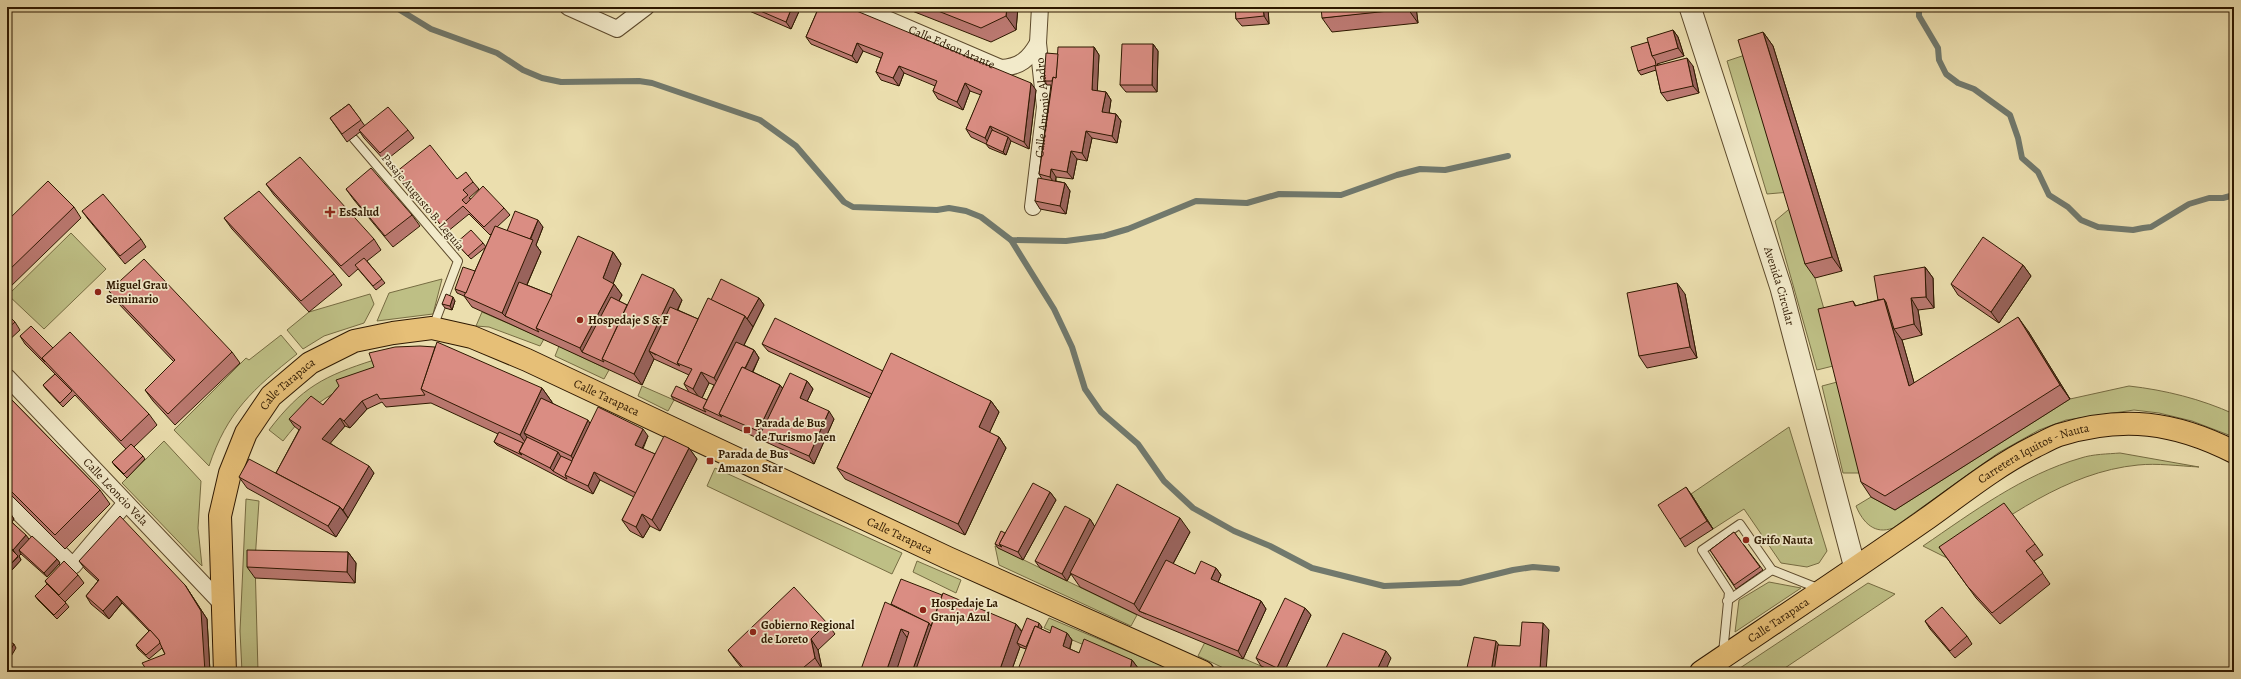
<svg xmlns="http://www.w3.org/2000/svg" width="2241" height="679" viewBox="0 0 2241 679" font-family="Alegreya,serif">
  <rect width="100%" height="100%" fill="#ebdeae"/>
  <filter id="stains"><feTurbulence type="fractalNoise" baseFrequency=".005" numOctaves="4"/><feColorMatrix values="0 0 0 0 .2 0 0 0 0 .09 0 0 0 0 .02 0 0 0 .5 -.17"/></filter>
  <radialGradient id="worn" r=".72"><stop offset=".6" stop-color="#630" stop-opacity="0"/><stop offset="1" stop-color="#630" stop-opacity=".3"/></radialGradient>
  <g fill="#bebf85" stroke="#766c42">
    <path d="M1748 54 1790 192 1767 194 1727 61Z"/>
    <path d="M1794 205 1828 323 1837 365 1817 370 1775 221Z"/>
    <path d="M71 233 106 269 44 329 8 295Z"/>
    <path d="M442 279 433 314 377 321 389 293Z"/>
    <path d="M370 294 374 304 364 323 324 336 303 349 287 330 309 312Z"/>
    <path d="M482 312 544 339 540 346 489 327 476 326Z"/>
    <path d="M281 335 297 354C253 389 227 412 209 466L174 430 246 358 249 360Z"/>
    <path d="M559 346 609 370 604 379 555 356Z"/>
    <path d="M374 360 379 375C330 392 316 399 283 441L269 430C302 387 324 376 374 360Z"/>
    <path d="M1841 381 1865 473H1843L1822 386Z"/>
    <path d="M642 386 674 400 668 411 638 396Z"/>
    <path d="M2129 386C2165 390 2201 399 2234 414V437L2192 421 2159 413 2134 410 2066 420 2039 430 1998 453 1893 528C1875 535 1863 523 1856 506L1871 497 1895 510 2070 399Z"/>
    <path d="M1789 427 1827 551 1819 563 1807 567 1781 563 1744 509 1713 529 1691 494Z"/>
    <path d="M164 441 201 481 198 528 202 566 122 483Z"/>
    <path d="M2120 453 2199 467C2179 466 2157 463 2138 465 2066 472 2005 519 1947 558L1923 546C1973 512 2022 475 2081 458 2093 454 2108 454 2120 453Z"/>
    <path d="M715 468 902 553 892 574 707 486Z"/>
    <path d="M246 499 259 501 255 561 258 672H242L240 631Z"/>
    <path d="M995 546 1137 615 1131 626 999 565Z"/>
    <path d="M917 561 961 580 956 593 913 572Z"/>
    <path d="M1769 582 1801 588 1735 632 1739 600Z"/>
    <path d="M1868 583 1895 594 1779 672H1734Z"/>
    <path d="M1049 618 1177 672H1148L1044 628Z"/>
    <path d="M1205 642 1275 672H1232L1198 656Z"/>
  </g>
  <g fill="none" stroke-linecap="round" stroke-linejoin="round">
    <g stroke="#71796d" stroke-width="6">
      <path d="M395 7 431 29 497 53 523 70 542 78 561 82 639 81 652 83 760 120 796 146 844 202 853 207 937 210 949 208 966 211 981 217 1011 240 1066 241 1104 236 1128 229 1196 201 1247 203 1279 194 1341 195 1397 175 1420 169 1445 170 1508 156"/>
      <path d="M1919 7V16L1938 48 1939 60 1946 74 1958 83 1974 89 2010 115 2018 138 2022 158 2038 172 2049 195 2068 207 2081 220 2098 227 2133 230 2143 228 2151 227 2189 204 2209 198H2223L2234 195"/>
      <path d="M1011 240 1054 309 1072 347 1085 389 1101 412 1138 444 1164 481 1193 508 1234 531 1270 546 1312 568 1384 586 1460 583 1513 570 1533 567 1557 569"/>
    </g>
    <defs>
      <g id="service">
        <path d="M354 139 458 261 433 327"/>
        <path d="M1727 601 1772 570"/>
        <path d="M1723 653 1729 592 1702 550 1740 524 1772 570 1820 589"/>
      </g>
      <g id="minor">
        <path d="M568 7 617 29 646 7"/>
        <path id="s1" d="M859 7 1001 68C1020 67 1029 59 1038 43"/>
        <path id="s2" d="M1033 207 1045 107 1038 43 1040 7"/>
        <path id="s3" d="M7 377 224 606"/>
        <path d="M7 501 73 566 125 504"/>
      </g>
      <g id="tertiary">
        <path id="s4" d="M1690 7 1781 288 1855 568"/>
      </g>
      <g id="primary">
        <path id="s5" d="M225 672 220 516 230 473 246 433 271 396 310 363 354 341 393 333 432 328 472 337 527 360 948 558 1203 672"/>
        <path id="s6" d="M1701 672C1775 622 1849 573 1922 522 1959 496 1994 467 2034 447 2042 443 2051 438 2059 435 2123 415 2175 422 2234 452"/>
      </g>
    </defs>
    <use href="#service" stroke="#5d4a2c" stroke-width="10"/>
    <use href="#minor" stroke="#5d4a2c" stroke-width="18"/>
    <use href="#tertiary" stroke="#5d4a2c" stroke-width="23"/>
    <use href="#primary" stroke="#2e1800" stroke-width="24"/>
    <use href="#service" stroke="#f2eaca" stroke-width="8"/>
    <use href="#minor" stroke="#f2eaca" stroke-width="16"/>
    <use href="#tertiary" stroke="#f2eaca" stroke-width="21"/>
    <use href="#primary" stroke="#e6bf77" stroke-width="22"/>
  </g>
  <g fill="#bb7971" stroke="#2e1800" fill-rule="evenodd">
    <path d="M744 7H801L791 29 747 10Z"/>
    <path d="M819 7 1036 90 1029 149 1011 141 1006 155 989 148 986 144 971 137 966 129 981 95 970 91 963 110 938 99 933 91 935 86 904 73 899 86 881 80 876 72 881 58 863 51 857 63 811 44 806 37Z"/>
    <path d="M902 7H1018L1016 30 991 42Z"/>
    <path d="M1235 7H1268L1269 24 1242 26 1236 19Z"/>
    <path d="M1416 7 1418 23 1332 32 1322 18Z"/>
    <path d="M1673 30 1678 37 1684 56 1657 64 1658 65 1693 66 1699 93 1667 101 1661 93 1656 70 1641 75 1638 71 1648 42Z"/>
    <path d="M1763 32 1773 46 1842 271 1815 278 1805 264Z"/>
    <path d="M1153 44 1158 51 1157 92H1126L1120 85Z"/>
    <path d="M1094 47 1099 55 1097 91 1106 92 1111 100 1109 113 1116 114 1121 121 1117 143 1092 138 1087 161 1077 159 1073 179 1056 177V181L1065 183 1070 191 1066 214 1040 209 1035 201 1042 179 1039 174 1051 85H1047L1044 81 1058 54Z"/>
    <path d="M349 104 365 126 408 130 414 138 385 161 364 138 360 132 347 142 330 118Z"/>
    <path d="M396 172 473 182 479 189 469 198 471 199 504 208 510 215 497 227 507 231 543 227 536 245 541 252 527 285 552 295 613 252 621 264 613 283 622 295 619 301 627 305 682 300 678 310 698 319 711 300 759 298 764 305 744 345 754 350 759 358 753 372 780 385 782 388 807 381 813 389 807 401 834 419 814 464 674 400 671 396 689 392 684 384 689 375 654 359 642 385 510 324 472 307 464 296 457 293 455 289 475 271 492 233 490 235 469 214 447 232 401 180ZM709 383 714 385 707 400 702 398Z"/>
    <path d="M266 184 374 239 381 250 367 261 385 283 376 290 358 269 349 277 274 195Z"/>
    <path d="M346 189 412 215 420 226 393 247 354 200Z"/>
    <path d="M74 207 81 218 7 290V221Z"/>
    <path d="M82 211 141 239 146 247 125 264 88 219Z"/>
    <path d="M224 218 334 274 342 285 309 312 232 229Z"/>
    <path d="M456 243H483L486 247 471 259Z"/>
    <path d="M2023 265 2031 276 1999 323 1958 295 1951 284Z"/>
    <path d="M1925 267 1933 278 1934 308 1918 310 1922 335 1902 340 1914 383 2028 331 2070 399 1895 510 1871 497 1861 482 1853 301 1856 306 1878 300Z"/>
    <path d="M109 291 232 352 240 363 175 425 153 401 145 390 174 362 117 302Z"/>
    <path d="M1685 294 1697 358 1647 368 1639 356Z"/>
    <path d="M455 301 452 310 445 308 442 304Z"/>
    <path d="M7 314 15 322 20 330 7 342Z"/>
    <path d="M20 336 53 348 149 414 157 425 134 447 143 456 145 459 127 478 115 466 112 462 126 449 75 395 63 407 46 389 43 385 55 374 25 344Z"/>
    <path d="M762 344 883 371 991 401 999 412 989 433 999 437 1006 448 965 535 845 479 837 468 870 398 768 351Z"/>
    <path d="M339 386 542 388 552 402V403L590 424 648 436 643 449 655 454 689 448 697 459 660 531 650 526 643 538 630 531 622 520 634 497 600 480 593 494 570 483 497 445 494 442 498 434 431 403 386 407 382 402 367 409 350 428 345 426 330 443 374 473 336 537 247 488 239 477 276 473 299 430 294 426 289 419 323 405Z"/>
    <path d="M7 395 100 490 110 504 65 549 7 491Z"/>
    <path d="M1050 492 1056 500 1023 560 998 548 995 544 1005 533Z"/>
    <path d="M1691 494 1713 529 1685 547 1680 539Z"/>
    <path d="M7 510 14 519 12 522 29 539 57 559 60 563 47 577 21 554 19 556 21 560 11 571 7 568Z"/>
    <path d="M1090 519 1095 527 1190 532 1173 564 1195 574 1216 568 1221 575 1218 582 1261 601 1266 609 1243 659 1144 618 1080 587 1071 574 1067 581 1040 568 1035 561Z"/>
    <path d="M1734 532 1763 570 1736 589 1710 550Z"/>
    <path d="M2035 544 2043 555 2034 561 2050 584 2000 624 1976 598 1939 547Z"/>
    <path d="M348 552 356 563 355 583 255 578 247 567Z"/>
    <path d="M79 561 185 585 207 619 210 672H148L165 654 162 648 149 659 138 649 136 645 149 631 122 603 109 619 91 604 86 596 98 581 85 569Z"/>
    <path d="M78 575 84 583 65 602 69 607 57 619 38 600 35 596 47 584 45 581Z"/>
    <path d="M891 604 1016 624 1022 631 1042 627 1041 629 1050 633H1067L1072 640 1070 649 1079 653 1132 660 1138 668 1026 649 1020 647 1011 672H860Z"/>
    <path d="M1305 608 1311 615 1284 672H1275L1261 666 1256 658Z"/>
    <path d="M1925 621 1967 636 1972 644 1955 658 1930 629Z"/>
    <path d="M827 623 835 634 818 650 822 669 819 672H745L736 661 728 650Z"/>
  </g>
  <g fill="#99635c" stroke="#2e1800">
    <path d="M792 7H801L791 29 786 22Z"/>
    <path d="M1007 7H1018L1016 30 1006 16Z"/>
    <path d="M1263 7H1268L1269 24 1264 16Z"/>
    <path d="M1408 7H1416L1418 23 1408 9Z"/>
    <path d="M1673 30 1678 37 1684 56 1678 48Z"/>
    <path d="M1763 32 1773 46 1842 271 1832 257Z"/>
    <path d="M857 43 863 51 857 63 852 56Z"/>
    <path d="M1153 44 1158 51 1157 92 1152 85Z"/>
    <path d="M1094 47 1099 55 1097 98 1092 90Z"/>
    <path d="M1687 58 1693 66 1699 93 1693 86Z"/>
    <path d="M899 66 904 73 899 86 893 78Z"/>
    <path d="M965 83 970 91 963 110 957 102Z"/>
    <path d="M1031 83 1036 90 1029 149 1024 142Z"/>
    <path d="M1106 92 1111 100 1108 120 1102 112Z"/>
    <path d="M1116 114 1121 121 1117 143 1112 136Z"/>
    <path d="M990 126 995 134 990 145 985 138Z"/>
    <path d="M1086 131 1092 138 1087 161 1082 153Z"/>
    <path d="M1008 137 1011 141 1006 155 1003 152Z"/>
    <path d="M1071 151 1077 159 1073 179 1067 172Z"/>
    <path d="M1051 169 1056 177 1055 184 1050 177Z"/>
    <path d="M1065 183 1070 191 1066 214 1060 206Z"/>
    <path d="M538 220 543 227 536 245 541 252 512 319 505 316 502 313Z"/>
    <path d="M613 252 621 264 611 289 603 278Z"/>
    <path d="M2023 265 2031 276 1999 323 1991 312Z"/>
    <path d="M1925 267 1933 278 1934 308 1926 297Z"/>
    <path d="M1677 283 1685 294 1697 358 1690 347Z"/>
    <path d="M614 284 622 295 590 355 582 352 580 348Z"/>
    <path d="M674 289 682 300 656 355 649 351 654 359 642 385 634 374Z"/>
    <path d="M453 297 455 301 452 310 450 306Z"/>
    <path d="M759 298 764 305 753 327 747 319Z"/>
    <path d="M1911 298 1918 310 1922 335 1914 324Z"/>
    <path d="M1884 299 1894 313V329L1902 340 1919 400 1909 386Z"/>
    <path d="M745 316 753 327 722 389 714 378Z"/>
    <path d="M2018 317 2028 331 2070 399 2060 385Z"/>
    <path d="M754 350 759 358 730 418 723 415Z"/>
    <path d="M701 372 709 383 701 400 693 389Z"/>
    <path d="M807 381 813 389 805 406 800 398Z"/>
    <path d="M780 385 788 396 760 435 758 431Z"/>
    <path d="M542 388 552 402 535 438 524 433 532 444 527 445 520 435Z"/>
    <path d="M362 401 367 409 350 428 344 421Z"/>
    <path d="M991 401 999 412 987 438 979 427Z"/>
    <path d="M829 411 834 419 814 464 809 456Z"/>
    <path d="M340 418 345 426 328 446 322 439Z"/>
    <path d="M588 420 595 431 576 463 571 456Z"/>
    <path d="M643 429 648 436 640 453 635 445Z"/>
    <path d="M999 437 1006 448 965 535 958 524Z"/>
    <path d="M689 448 697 459 660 531 652 520Z"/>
    <path d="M558 452 563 460 553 471 550 468Z"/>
    <path d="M369 466 374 473 348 518 343 510Z"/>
    <path d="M594 472 600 480 593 494 588 486Z"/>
    <path d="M1686 487 1691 494 1713 529 1707 521Z"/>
    <path d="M1050 492 1056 500 1023 560 1018 552Z"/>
    <path d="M340 507 348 518 336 537 328 526Z"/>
    <path d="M9 511 14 519 10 524 7 519V514Z"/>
    <path d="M642 514 650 526 643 538 636 527Z"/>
    <path d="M1180 518 1190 532 1146 614 1139 611 1134 604Z"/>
    <path d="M1090 519 1095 527 1067 581 1062 574Z"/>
    <path d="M26 535 32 543 19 550 21 554 19 556 21 560 11 571 8 567 18 557 13 550Z"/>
    <path d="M348 552 356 563 355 583 347 572Z"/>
    <path d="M57 559 60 563 47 577 44 573Z"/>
    <path d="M1216 568 1221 575 1216 587 1211 579Z"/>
    <path d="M185 585 207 619 210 672H205Z"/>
    <path d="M117 596 122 603 109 619 103 611Z"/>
    <path d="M1261 601 1266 609 1243 659 1238 651Z"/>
    <path d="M1305 608 1311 615 1284 672H1280L1277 668Z"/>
    <path d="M929 623 939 637 927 672H912Z"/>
    <path d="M1039 623 1042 627 1033 653 1030 649Z"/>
    <path d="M1543 623 1549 630 1546 672 1540 669Z"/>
    <path d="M1016 624 1024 635 1017 643 1020 647 1011 672H999Z"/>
    <path d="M901 629 911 643 901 672H886Z"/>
    <path d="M1067 633 1072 640 1068 654 1063 646Z"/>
    <path d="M811 639 818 650 822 669 815 658Z"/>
    <path d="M1496 641 1504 652 1500 672H1491Z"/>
    <path d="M14 644 16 648 7 663V655Z"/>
    <path d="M1386 651 1391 658 1385 672H1376Z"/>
    <path d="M1132 660 1138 668 1136 672H1131L1130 670Z"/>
    <path d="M966 668 969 672H965Z"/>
  </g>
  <g fill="#da8d83" stroke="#2e1800">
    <path d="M751 7H792L786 22Z"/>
    <path d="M819 7H847L1031 83 1024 142 990 126 985 138 966 129 982 91 965 83 957 102 933 91 937 81 899 66 893 78 876 72 883 53 857 43 852 56 806 37Z"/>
    <path d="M928 7H1007L1006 16 981 28Z"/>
    <path d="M1235 7H1263L1264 16 1236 19Z"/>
    <path d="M1321 7H1408V9L1322 18Z"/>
    <path d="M1673 30 1678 48 1652 56 1647 38Z"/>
    <path d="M1763 32 1832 257 1805 264 1738 40Z"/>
    <path d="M1648 42 1652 56 1655 60 1656 65 1638 71 1631 47Z"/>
    <path d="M1122 44H1153L1152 85H1120Z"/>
    <path d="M1058 47H1094L1092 90 1106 92 1102 112 1116 114 1112 136 1086 131 1082 153 1071 151 1067 172 1051 169 1050 177 1039 174 1053 77 1056 78Z"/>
    <path d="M1046 53 1058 54 1056 78 1053 77 1052 81H1044Z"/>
    <path d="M1687 58 1693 86 1661 93 1655 66Z"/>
    <path d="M349 104 361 120 342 134 330 118Z"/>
    <path d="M388 107 408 130 380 153 359 130Z"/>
    <path d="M992 130 1008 137 1003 152 986 144Z"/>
    <path d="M430 145 457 179 466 172 473 182 463 190 468 195 462 200 466 204 483 186 504 208 484 227 463 206 441 225 396 172Z"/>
    <path d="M300 157 374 239 341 266 266 184Z"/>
    <path d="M371 168 412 215 385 236 346 189Z"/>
    <path d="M1038 178 1065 183 1060 206 1035 201Z"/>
    <path d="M48 181 74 207 7 272V221Z"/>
    <path d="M259 191 334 274 301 301 224 218Z"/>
    <path d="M103 194 141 239 120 256 82 211Z"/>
    <path d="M515 211 538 220 530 239 507 231Z"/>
    <path d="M495 226 533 240 502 313 464 296Z"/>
    <path d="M471 230 483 243 468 256 456 243Z"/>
    <path d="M578 236 613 252 603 278 614 284 580 348 536 328Z"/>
    <path d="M1983 237 2023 265 1991 312 1951 284Z"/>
    <path d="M364 258 382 279 373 286 355 265Z"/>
    <path d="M144 259 232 352 168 414 145 390 175 360 109 291Z"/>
    <path d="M463 267 475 271 466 293 455 289Z"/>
    <path d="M1925 267 1926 297 1911 298 1914 324 1894 329 1886 302 1884 299 1878 300 1874 276Z"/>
    <path d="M642 274 674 289 634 374 602 359Z"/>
    <path d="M721 279 759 298 747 319 745 316 711 300Z"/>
    <path d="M519 282 552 295 536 328 539 332 505 316Z"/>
    <path d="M1677 283 1690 347 1639 356 1627 293Z"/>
    <path d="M446 294 453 297 450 306 442 304Z"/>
    <path d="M611 297 627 305 602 359 604 362 582 352Z"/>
    <path d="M708 298 745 316 714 378 701 372 693 389 684 384 692 369 677 363Z"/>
    <path d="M1884 299 1909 386 2018 317 2060 385 1885 496 1861 482 1818 309 1853 301 1855 306Z"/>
    <path d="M670 307 698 319 677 363 680 366 649 351Z"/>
    <path d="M7 314 15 322 7 329Z"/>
    <path d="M775 318 883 371 872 394 762 344Z"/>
    <path d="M31 326 53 348 42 358 45 362 20 336Z"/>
    <path d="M70 332 149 414 121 441 42 358Z"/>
    <path d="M437 342 542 388 520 435 421 389Z"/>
    <path d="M736 342 754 350 745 368 742 367 719 414 722 417 703 408Z"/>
    <path d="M420 346 435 347 421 389 425 395 380 399 377 394 362 401 344 421 340 418 322 439 369 466 343 510 340 507 276 473 301 427 289 419 311 396 323 405 339 386 336 380 374 367 369 353 395 347Z"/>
    <path d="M891 353 991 401 979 427 999 437 958 524 837 468Z"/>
    <path d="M742 367 780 385 758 431 719 414Z"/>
    <path d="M790 373 807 381 800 398 829 411 809 456 760 435Z"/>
    <path d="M55 374 72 391 60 403 43 385Z"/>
    <path d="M676 386 707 400 703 408 706 412 671 396Z"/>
    <path d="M7 395 100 490 55 535 7 487Z"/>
    <path d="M541 398 588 420 571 456 524 433Z"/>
    <path d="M598 407 643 429 635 445 655 454 636 493 594 472 588 486 565 475Z"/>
    <path d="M499 432 523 443 519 452 522 455 494 442Z"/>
    <path d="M664 436 689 448 652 520 642 514 636 527 622 520Z"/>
    <path d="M527 437 558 452 550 468 519 452Z"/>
    <path d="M131 444 143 456 124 474 112 462Z"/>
    <path d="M561 456 572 461 565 475 567 479 553 471Z"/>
    <path d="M249 459 340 507 328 526 239 477Z"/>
    <path d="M1033 483 1050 492 1018 552 999 544Z"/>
    <path d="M1117 484 1180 518 1134 604 1070 573Z"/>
    <path d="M1686 487 1707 521 1680 539 1658 505Z"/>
    <path d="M2004 503 2035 544 2026 551 2043 573 1992 613 1968 587 1939 547Z"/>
    <path d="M1065 506 1090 519 1062 574 1035 561Z"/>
    <path d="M120 516 185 585 201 611 205 672H148L142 663 165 654 158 639 117 596 103 611 86 596 99 580 79 561Z"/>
    <path d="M7 518 26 535 13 550 7 544Z"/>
    <path d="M1001 531 1005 533 999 544 1002 547 995 544Z"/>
    <path d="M1734 532 1760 567 1734 585 1710 550Z"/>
    <path d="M32 536 57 559 44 573 19 550Z"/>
    <path d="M7 545 18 556 8 567 7 566Z"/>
    <path d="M247 550 348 552 347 572 247 567Z"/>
    <path d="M1166 560 1195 574 1201 561 1216 568 1211 579 1261 601 1238 651 1139 611Z"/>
    <path d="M64 561 78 575 59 595 45 581Z"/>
    <path d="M901 579 942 595 931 626 929 623 891 604Z"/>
    <path d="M47 584 66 603 54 615 35 596Z"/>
    <path d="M794 587 827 623 811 639 815 658 798 672H747L728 650Z"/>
    <path d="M943 593 1016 624 999 672H975L966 668 965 672H915Z"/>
    <path d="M1285 598 1305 608 1277 668 1256 658Z"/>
    <path d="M885 602 929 623 912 672H896L909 632 901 629 886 672H860Z"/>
    <path d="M1942 607 1967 636 1950 651 1925 621Z"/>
    <path d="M1027 618 1039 623 1038 627 1035 626 1026 647 1017 643Z"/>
    <path d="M1522 622 1543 623 1540 669 1612 670V672H1494L1498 645 1520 646Z"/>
    <path d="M1035 626 1050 633 1052 626 1067 633 1063 646 1079 653 1084 639 1132 660 1130 670 1134 672H1017Z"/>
    <path d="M150 630 159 640 160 643 146 655 136 645Z"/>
    <path d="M1343 633 1386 651 1376 672H1324Z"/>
    <path d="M1474 637 1496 641 1491 672H1466Z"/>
    <path d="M7 640 14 644 7 655Z"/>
  </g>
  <g fill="#8f2418" stroke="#f2eaca" stroke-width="1.5">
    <path d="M328 206h4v4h4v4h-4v4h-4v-4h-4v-4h4z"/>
    <circle cx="98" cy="292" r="4"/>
    <circle cx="580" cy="320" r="4"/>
    <rect x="743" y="426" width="8" height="8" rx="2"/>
    <rect x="706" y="457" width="8" height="8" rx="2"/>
    <circle cx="1746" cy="540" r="4"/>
    <circle cx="923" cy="610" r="4"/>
    <circle cx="753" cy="632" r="4"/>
  </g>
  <g text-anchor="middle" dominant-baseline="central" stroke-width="3.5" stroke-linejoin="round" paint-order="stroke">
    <g font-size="12" fill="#2e1800" stroke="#f2eaca">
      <text stroke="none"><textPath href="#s1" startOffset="101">Calle Edson Arante</textPath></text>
      <text stroke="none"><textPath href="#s2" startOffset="100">Calle Antonio Aladro</textPath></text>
      <text transform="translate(423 202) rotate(50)">Pasaje Augusto B. Leguía</text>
      <text stroke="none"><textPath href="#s4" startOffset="293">Avenida Circular</textPath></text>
      <text stroke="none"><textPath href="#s5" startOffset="308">Calle Tarapaca</textPath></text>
      <text stroke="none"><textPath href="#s5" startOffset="656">Calle Tarapaca</textPath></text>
      <text stroke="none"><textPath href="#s6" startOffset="399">Carretera Iquitos - Nauta</textPath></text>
      <text stroke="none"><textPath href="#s3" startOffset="158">Calle Leoncio Vela</textPath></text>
      <text stroke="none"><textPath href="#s5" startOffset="980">Calle Tarapaca</textPath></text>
      <text stroke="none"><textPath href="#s6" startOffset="93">Calle Tarapaca</textPath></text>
    </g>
    <g font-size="12" font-weight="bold" fill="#2e1800" stroke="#f2eaca" text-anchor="start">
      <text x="339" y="212">EsSalud</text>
      <text x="106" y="285">Miguel Grau<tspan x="106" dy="14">Seminario</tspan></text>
      <text x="588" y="320">Hospedaje S &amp; F</text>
      <text x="755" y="423">Parada de Bus<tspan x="755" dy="14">de Turismo Jaen</tspan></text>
      <text x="718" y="454">Parada de Bus<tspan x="718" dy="14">Amazon Star</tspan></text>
      <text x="1754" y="540">Grifo Nauta</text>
      <text x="931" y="603">Hospedaje La<tspan x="931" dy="14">Granja Azul</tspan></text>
      <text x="761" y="625">Gobierno Regional<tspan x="761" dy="14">de Loreto</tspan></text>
    </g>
  </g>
  <rect width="2241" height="679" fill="none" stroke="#ebdeae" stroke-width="24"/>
  <rect x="8" y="8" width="2225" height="663" fill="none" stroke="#2e1800" stroke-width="2"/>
  <rect x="12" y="12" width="2217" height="655" fill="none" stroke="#2e1800"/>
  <rect width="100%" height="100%" filter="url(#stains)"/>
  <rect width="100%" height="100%" fill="url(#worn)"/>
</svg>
